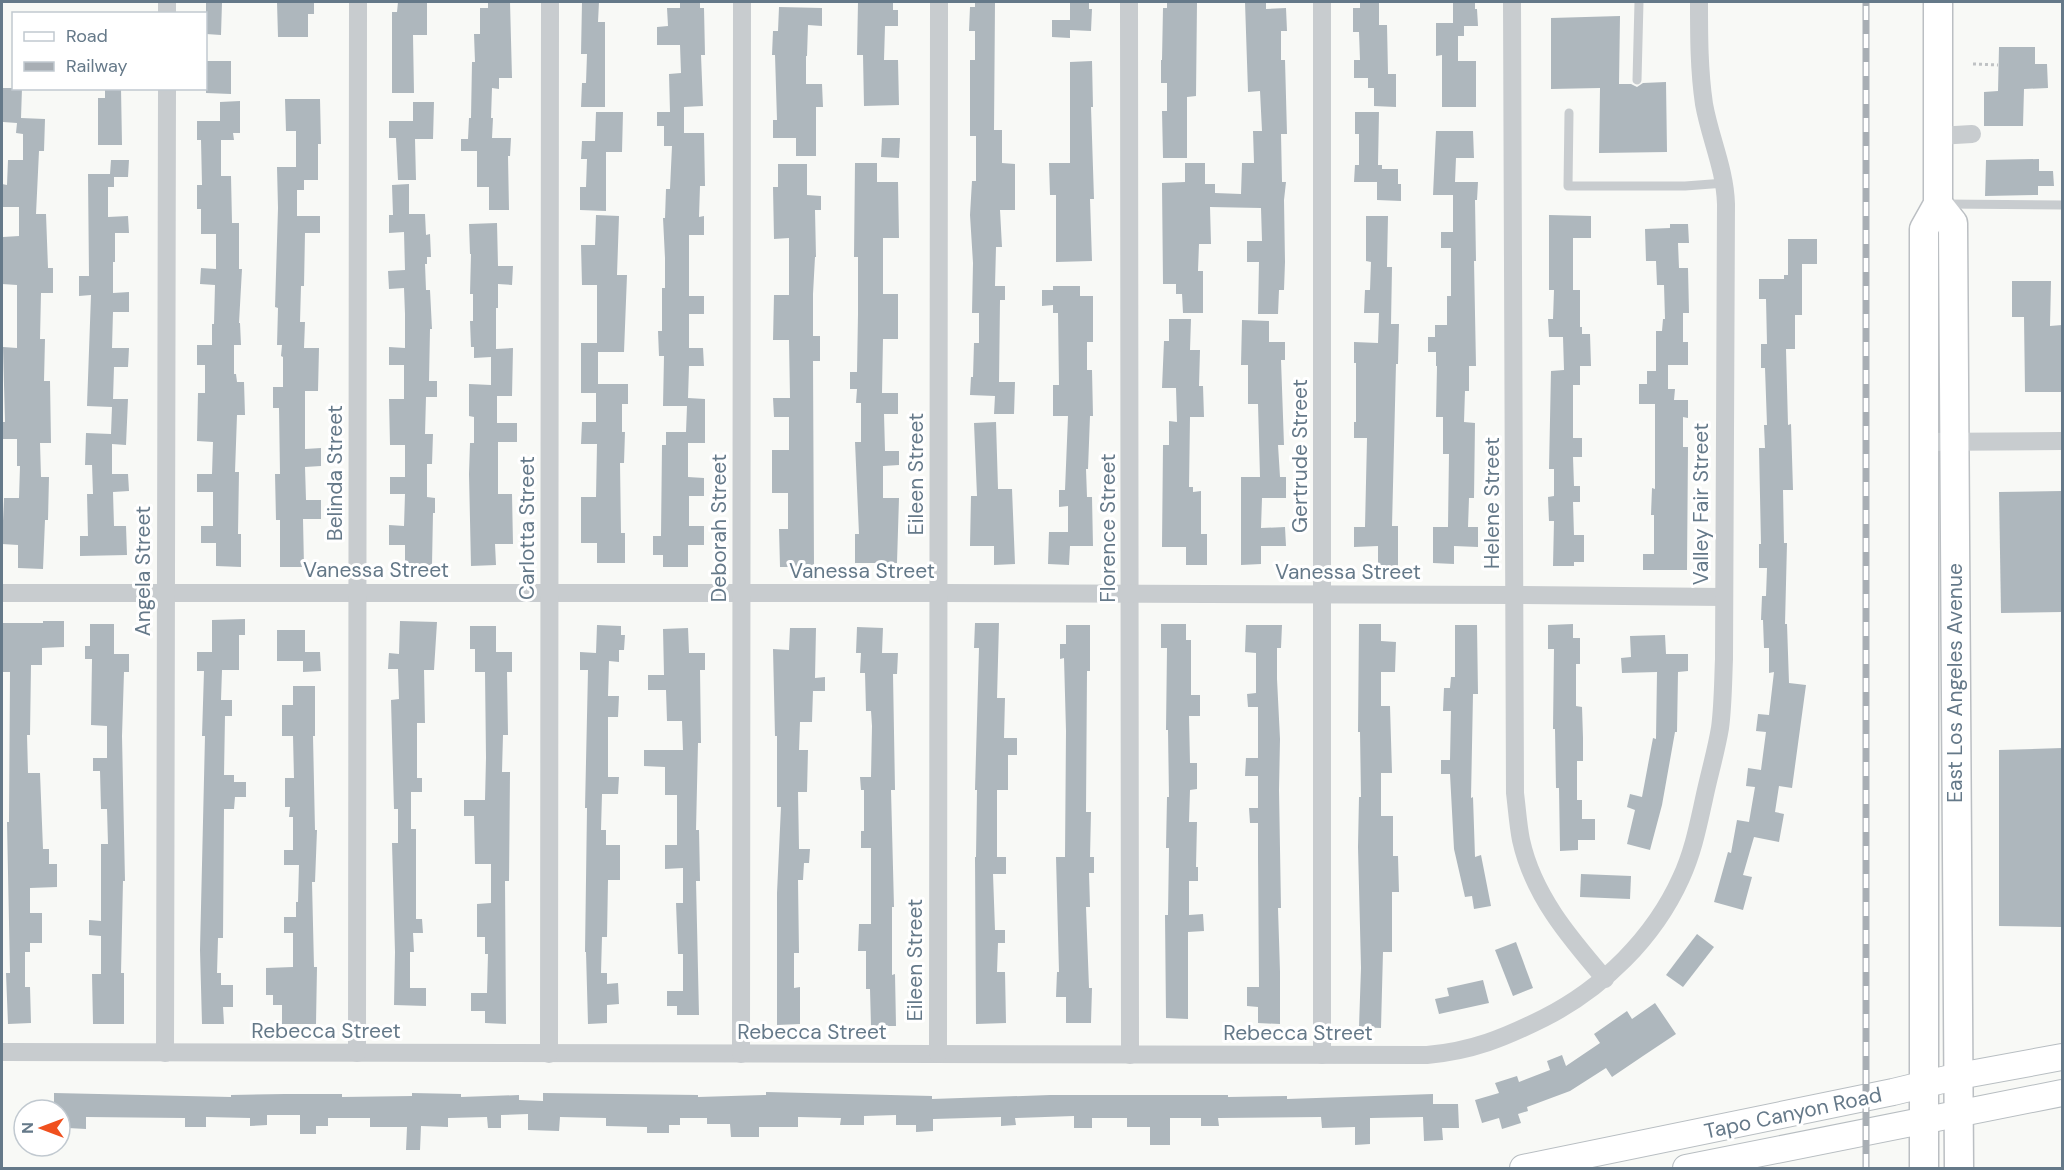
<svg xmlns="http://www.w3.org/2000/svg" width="2064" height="1170" viewBox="0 0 2064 1170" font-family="'DM Sans',sans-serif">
  <rect width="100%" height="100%" fill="#f8f9f6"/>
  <g fill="#aeb7bd">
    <path d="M206 2H222L221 35 206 34Z"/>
    <path d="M277 2H314V14H308V37H278Z"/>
    <path d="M398 2H427V35H413L414 93H392V12H397Z"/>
    <path d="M488 2H510L512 78H499V89L492 88 491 118H493L492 138H511L510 156H508L509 210H489V187H477V151H461V139H468L469 118H471L472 62H475L474 34H480V8H488Z"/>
    <path d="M582 2H599L598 22H605V107H581L582 83H586L587 54H581Z"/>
    <path d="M680 2H700V8H704L705 55H701L703 106 684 107V133H704L705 186H700L699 217 704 216V235H689V296H704V314H689V348H703L704 366H689L688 398 705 399V443H688V477L704 478V496H689V526H704V545H688V567H663V555H653V536H661L662 445H666V432H686L687 406H663L664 356H659L658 331H662V288H665V258L663 218H665L666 189H670L672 146H664V126H657V112H670L669 74 681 73 680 45H657V27L668 26 667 8H680Z"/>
    <path d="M858 2H893V10H898V26H885L884 60H898L899 105 864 106 863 55H857Z"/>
    <path d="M975 2H995L994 130H1002V163L1015 164V210H1000L1002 247H996L995 286H1005V300H1000L999 382H1015L1014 414H994L995 396 970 395 971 377H973L974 343H979V313H972L973 263 970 215 972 181H976V136H970V60H975V31H969L970 7H975Z"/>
    <path d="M1070 2H1089V9H1092L1091 31 1070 30V38L1052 37V20H1070Z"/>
    <path d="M1167 2H1197L1196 96 1187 97V158H1163L1162 111H1167V83H1161V60H1162L1163 8H1167Z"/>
    <path d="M1245 2H1266V9L1286 8 1287 31H1281V60H1285L1287 134H1281L1282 182H1286L1284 200 1285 262 1284 290H1279L1278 314H1258L1259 262H1247V241H1262L1261 208 1210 207 1211 244H1199L1198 271H1203V313H1183L1182 294H1176V284H1163L1162 183 1185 182V163H1205V184H1215V193L1241 194 1242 163H1254L1253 131H1262L1260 91 1248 92Z"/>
    <path d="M1360 2H1379V25H1387L1388 74H1396V107L1374 106V88H1368V78H1354V60H1360L1359 32H1353V8H1360Z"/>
    <path d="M1453 2H1475V9H1477L1478 26H1464V36H1458V61H1476V107H1442V55L1436 56V23H1453Z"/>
    <path d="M779 7 822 8V26L808 25 807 56H806V84H822L823 107H816V156H796V138H773V120H777L775 55H772L773 31H778Z"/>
    <path d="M1620 16 1619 84H1631L1637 87 1643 83 1666 82 1667 152 1599 153 1600 88 1551 89V18Z"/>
    <path d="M1999 47H2035V64H2047L2048 88 2024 89 2023 126H1984V92L1998 91Z"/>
    <path d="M206 61H231V94L206 93Z"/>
    <path d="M1092 61 1093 107H1091L1094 199H1090L1092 261 1056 262V195H1050L1049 163H1070V62Z"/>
    <path d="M3 88H22L21 118 45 119 44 151H39L36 214H46L48 268H53V293H41L40 339H45L44 381H50L51 443H40L41 477H49L48 520H45L43 569 18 568V545L2 544 4 498H19L20 466H17V439H2V422H5L3 347 17 348V285L2 284 3 237 19 236V207H2V184L7 185 8 160H23V134L16 133 17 123 3 122Z"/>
    <path d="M105 88H121L122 145H98V98H105Z"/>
    <path d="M285 99H320L321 144H318V180H304V190H297V216H320V233H305L304 286H301L300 322H305L304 348H319L318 391H305V449L321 448V466L305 467 306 500H321V519H303L304 567H280V520H276L275 474H280L279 408H273V387H283V357L281 356 282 345H277L278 308 275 307 278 208 277 167H296V131H286Z"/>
    <path d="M240 101V133H233L234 140H221V176H231L232 223H239V269H242L239 323H240L241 345H234V374H236L237 382H244L245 415H237L235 472H239L238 534H241V567L216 566V543H201V526H213V492H197V474H212L213 442 197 441 198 393H205V365H197V345H212V324H214L215 285 200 284 201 268 216 269V234H201V209H197V185H202L201 140H197V121H220V102Z"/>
    <path d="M413 102H434L433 139H415L416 180H398L396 138H389V121H413Z"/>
    <path d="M596 112H623L622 152H606V211L580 210V187H586L587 159H581L582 141H595Z"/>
    <path d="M1355 112H1379L1378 165H1382V169H1398V184H1401V201L1377 200V182H1354L1355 165H1359V134H1355Z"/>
    <path d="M1436 131H1473L1474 158H1456L1455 182H1478L1477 200H1475L1476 261H1474L1476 366H1469V391H1465L1464 422 1475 423 1474 498H1469L1468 527H1478V547L1454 546V564L1433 563V527H1448L1449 454H1443V417H1436L1437 366H1436V352H1428V337H1435V325H1447V296H1451V248H1441V232H1453V195H1433Z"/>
    <path d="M882 138H900L899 158 881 157Z"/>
    <path d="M2039 159V171H2053L2054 186H2038V195L1985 196 1986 160Z"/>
    <path d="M111 160H129L128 177H114V187H108V217L128 216 129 233H115V262H113V293L129 292V312H113L112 348H129L128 367H114L113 399H128L126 445 112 444V474H128L129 491 113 492 114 526H126L127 555 80 556V536H88L87 494H93L92 465H85L86 433 111 434 112 407 87 406 91 295 79 296V276H89L88 174H110Z"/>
    <path d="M855 163H877V182H898L899 238H883V294H898V339H883L882 393H898V414H884L885 451H899V465L883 466V498H899L897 563H855V534H859L855 442H861V403H856L857 389H850V372H857L858 314V257H854Z"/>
    <path d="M778 164H807V195L821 196V210H815L816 257H815L813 294V336H820V361H813L814 567H780L779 529H788V493H772V450H789V417H774L773 398H790L789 340H773L774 295H789V238L774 239 773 187H778Z"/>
    <path d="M409 184V214H425L426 235 430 234 431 257H427V264H425L426 290H430L432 329H430L429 381H437V397H426L425 434H433L432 464H427V497L435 498V513H433L432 565H405V545H389V525L404 526 405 494H390V477H405V445H390L389 399H404V365H389V347L405 348V314L404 288 389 289 388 271 405 270 404 232 389 233V215H393L392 185Z"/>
    <path d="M596 215 619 216 617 275H627L624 352H598V384H628V404H622V432H625L624 463H620L621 533H625V563H597V543H581V497H596L597 444H581L582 422H596V393H581V343H597V285H582L581 245H595Z"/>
    <path d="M1549 215 1591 216V238H1573V290H1580V327H1582V334H1590L1591 366H1580V385H1573V438H1582V457H1573L1574 486H1580V502H1573L1574 535H1584V562H1574V566H1553L1554 521H1549L1548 497 1554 496V469H1549L1551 371 1564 370 1563 337H1549L1548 319H1553L1554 290H1549Z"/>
    <path d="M1366 216H1388L1387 267H1392L1391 324H1399L1398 364H1396L1392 526H1398V566H1378V546L1354 547V527H1365L1367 438H1354V422H1356V363H1354V342L1378 343 1379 313H1364L1365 290H1370L1371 262 1366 261Z"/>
    <path d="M497 223 498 266H513L512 285 498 284V308H496V349L513 348 512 396H497V423H517V442H498V494H512L513 544H495L496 565 471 566 469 474 470 443H474V417L469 416V384L491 385V357L474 358V347H471L470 321H473V294H470L471 254H470L469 224Z"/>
    <path d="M1670 224H1688L1689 243H1678L1679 268H1688L1689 313H1683V342H1688V365H1668V389H1675L1674 400H1688V418L1683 417V447H1688L1687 570H1643V554H1654V515H1651L1652 488 1655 489V404H1639V384H1647V371H1656V331H1662L1663 319H1665L1664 285H1657L1656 261H1646L1645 229 1670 228Z"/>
    <path d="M1788 239H1817V264H1802V315H1795V349H1786L1788 425 1791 424 1793 490H1783L1784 543H1787L1785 624H1787L1789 683 1806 685 1792 788 1779 786 1775 812 1784 814 1779 842 1754 837 1743 875 1752 877 1743 910 1714 902 1728 852 1731 853 1737 820 1749 822 1755 787 1746 786 1748 768 1761 770 1766 732 1756 731 1758 714 1769 715 1774 672 1769 673V648H1764L1763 620H1761L1762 596H1766L1767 568H1759V544H1761L1759 448H1765L1764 425H1767L1765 368H1761V344H1767L1766 299H1759V279H1784V275H1788Z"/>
    <path d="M2012 281H2051L2050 326 2062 325V392H2025L2024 317H2012Z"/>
    <path d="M1053 286H1080V296H1093V342H1087V370H1092L1093 416H1090L1088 469H1086L1087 497H1092L1093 546H1070L1069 565 1048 564 1049 532H1068V506L1059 507V490H1065L1068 416H1053V385H1059L1058 313H1053V305L1042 306V290H1053Z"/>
    <path d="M1169 319H1191L1190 350H1200L1199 386H1203L1204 417H1190L1189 487H1193V492L1201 491V534H1207V565H1186V547H1162L1163 445H1169V421L1177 422 1176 388H1162L1164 341H1169Z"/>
    <path d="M1242 320 1269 321V342H1285V360H1281L1284 445H1278L1280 477H1286V498H1262L1261 528 1285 527 1286 546H1261V564L1241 565V477H1260L1258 404H1248V365H1241Z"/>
    <path d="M996 422 998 489H1012L1015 564 994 565V546H970L971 496H977L974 423Z"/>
    <path d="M2062 491V612L2001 613 1999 492Z"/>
    <path d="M245 619V635H239V670H222L221 700H232V716H225L224 775H234V782H246V797H235L234 809H224L223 938H218L217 973H221V985H233V1007H223L224 1024H202L200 950 205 736H202L204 671H197V652H212V620Z"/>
    <path d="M43 621H64V647L42 648V665H31L30 735H27L28 773H40L43 849H49V864H57V887L30 888V913H42V943H30V952H25V987H30L31 1023 8 1024 6 973H10L7 822H9L10 672H2L3 623H43Z"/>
    <path d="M400 621 437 622 434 670H424L425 723H417V778H422V792H411V829H416V919H422L423 933H413L414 952H410V988H426V1006L394 1005 395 952 392 843H398V809H394L391 700 399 699 398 669H388L389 653 399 654Z"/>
    <path d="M975 623H999L997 698H1005L1004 738H1017V755H1008V790H997V857H1006V874H993L995 930H1005V943H998L997 972H1005L1006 1023 976 1024 975 857H976L977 790H975L979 648H974Z"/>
    <path d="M90 624H114V654H129V672H124L122 736 125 881H123L121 973H124V1024H93L92 974H101V936L89 935V920L101 921V844H108L107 809H101L100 771H93V758H107V726L91 725 92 659H85V646H90Z"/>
    <path d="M1161 624H1186V640H1191V695H1200V716H1189L1190 763H1197V789L1190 790 1189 822H1197L1196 867H1198V881H1189V915L1203 914 1204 931 1188 932V1019L1166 1018 1165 915H1168L1169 848H1166L1167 797H1169L1168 730H1166L1167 648H1161Z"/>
    <path d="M1359 624H1381V641L1396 642 1395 672H1381V706H1390L1392 773H1381V816H1393V856H1398L1399 892H1392V952H1383L1381 1028 1359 1027 1361 968 1358 847 1359 797H1361L1360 732H1358Z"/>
    <path d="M1573 624V638H1580V664H1576V706L1582 707 1583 738V761H1577V800H1582V819H1595V840H1578V850L1560 851 1559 788H1556L1555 729H1553L1554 649H1548V625Z"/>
    <path d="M597 625 621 626V635H625L624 650H619V662L609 661 608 696H619L618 717H608V777H619L618 794H602L601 830H606V845H620V880H608L607 937H602L601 973H607V984L618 983 619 1004 607 1005V1023L588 1024 586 952H585L587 808H585L588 670H580V652L596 653Z"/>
    <path d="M1066 625H1090V671H1087L1086 812H1091L1090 857H1094V873H1089L1090 907H1086L1089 988H1092L1091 1023H1066V997H1056L1057 972H1059L1056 857H1065L1066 731 1064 658 1060 659V644H1066Z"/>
    <path d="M1246 625H1282L1281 648H1277V679L1280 739 1279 790 1281 908H1278L1280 972V1024L1258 1023V1007L1247 1006V987H1259L1258 856V823H1250L1249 808H1258V776H1245L1246 758H1258V707H1248L1247 694 1256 693V653L1245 652Z"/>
    <path d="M1455 625H1477L1478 694H1473L1471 798 1473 797 1475 857 1481 855 1491 906 1474 909 1472 896 1465 897 1454 849 1450 774H1441V760H1450L1451 711H1443L1444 688H1450L1451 677H1455Z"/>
    <path d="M470 626H496V652H512V672H507L508 735H503L502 772H510L509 881H505L506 1024 485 1023V1011H471V993H487L488 954H485V937H477V904L491 903V864H475L474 816H464V800H485L486 758 485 672H475V649H470Z"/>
    <path d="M857 627 883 628 882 653H898L897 674H893L895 790H891L894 907H892V975L895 974 896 1026H871L870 989H866V951H858L859 924H871V848H861V831H864V790H861L860 777H871L872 726 871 711H866L865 673H860L861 653H856Z"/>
    <path d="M688 628 689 653H705V670H700L701 743H698L696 830H699L700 881H696L699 1015H677V1006H667V991H683V954H678L676 903H683V868L665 869V845H677V795H665V767L644 766V750H683L682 721H667L666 690H648V675H664L663 629Z"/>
    <path d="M790 628H816L815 678 825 677V691H813L812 722H800L799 750H808L807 792H798L799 849H810L809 863H804L803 880H798L799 953H794V988L800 987V1024L777 1025V893L781 807H777V736H775L773 649 789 650Z"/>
    <path d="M277 630H305V652H320L321 671 303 672V661H277Z"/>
    <path d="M1665 635 1666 654H1688V671L1678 672 1677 732H1675L1662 805 1650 850 1627 844 1635 810 1627 807 1630 794 1642 797 1653 738 1656 739 1657 672 1622 673 1621 658 1631 657 1630 636Z"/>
    <path d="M293 686H315V736H313L315 830H317L315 882H312L314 967H317L316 1024H282V1005H273V995H266V968L293 967V933H284V917H296V902H298L299 865H284V850H293V817H289L290 807H285V778H294L293 736H282V705H293Z"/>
    <path d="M2062 748V927L1999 926V750Z"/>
    <path d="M1581 874 1631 876 1630 899 1580 897Z"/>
    <path d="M1697 934 1714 947 1683 987 1666 975Z"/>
    <path d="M1516 942 1533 988 1513 996 1495 950Z"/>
    <path d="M1483 980 1489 1003 1439 1014 1435 999 1449 996 1447 988Z"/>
    <path d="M1655 1003 1676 1034 1643 1056 1612 1077 1606 1068 1570 1091 1527 1107 1528 1111 1518 1114 1521 1123 1502 1129 1499 1118 1482 1123 1475 1100 1499 1093 1495 1083 1517 1076 1519 1082 1550 1070 1547 1061 1562 1055 1566 1066 1600 1043 1594 1034 1627 1011 1632 1019Z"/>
    <path d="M766 1092 932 1096V1099L1050 1095H1228V1097L1287 1096V1099L1433 1094V1104H1458L1459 1128H1442L1443 1140 1424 1141 1423 1117 1370 1118V1144L1355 1145V1127L1322 1128 1321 1117 1218 1118 1219 1126H1201V1118H1170V1145H1150V1127H1127V1118H1092V1128H1074V1116L1015 1118 1016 1125 1001 1126V1117L933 1119V1131L916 1132V1125H896V1115L864 1116V1125H840L841 1118 798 1117V1127H759V1137H731L730 1124H707V1118H680V1125H669V1133H647V1127L606 1126V1118L560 1117 559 1131 528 1130V1114L501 1115V1128H488L487 1117 448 1118V1127L421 1126 420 1150H406L407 1127H370V1118H328V1126H316V1134H300V1115H267V1125L250 1126V1118L206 1117V1127H185V1118L86 1117V1129L68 1128V1120H62V1111L54 1110V1093L231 1097V1095L285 1094H342V1097L412 1096V1093L461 1094V1097L519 1095V1100L543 1101V1093L698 1095V1097L766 1095Z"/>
  </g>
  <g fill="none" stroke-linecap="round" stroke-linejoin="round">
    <defs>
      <g id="secondary">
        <path d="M1523 1168 1893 1092 1959 1076 2062 1057"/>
        <path d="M1686 1168 2062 1093"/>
      </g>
      <g id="primary">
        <path d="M1938 204 1953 223 1959 1168"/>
        <path d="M1924 1168V229L1938 204V2"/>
      </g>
    </defs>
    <use href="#secondary" stroke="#b8bec2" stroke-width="28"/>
    <use href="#primary" stroke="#bbbfc3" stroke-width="31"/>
    <path stroke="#bfc2c4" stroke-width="3" stroke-dasharray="3 3" stroke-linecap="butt" d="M1973 64 1998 65"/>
    <g stroke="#c8cccf" stroke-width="9">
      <path d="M1637 80 1639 2"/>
      <path d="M1569 113 1568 186H1685L1725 183"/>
      <path d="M1945 204 2062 205"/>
    </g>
    <g stroke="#c8cccf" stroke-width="18">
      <path d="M1129 2 1130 1055"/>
      <path d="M1512 2 1515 793C1517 809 1518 825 1521 840 1533 895 1569 937 1605 979"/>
      <path d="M167 14V2"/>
      <path d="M1938 136 1972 134"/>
      <path d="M1923 442 2062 441"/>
      <path d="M2 593H939L1515 595 1723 597"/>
      <path d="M2 1052 1427 1055C1472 1051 1504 1038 1544 1018 1603 988 1654 938 1681 878 1693 852 1698 826 1704 799 1709 775 1716 752 1720 728 1723 706 1723 682 1724 659L1726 204C1725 169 1710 138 1704 104 1699 70 1699 36 1699 2"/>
      <path d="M165 1053 167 88"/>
      <path d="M357 1053 358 2"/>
      <path d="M549 1054 550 2"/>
      <path d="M741 1054 742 2"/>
      <path d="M938 1054 939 2"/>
      <path d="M1322 1055V2"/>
    </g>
    <use href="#secondary" stroke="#fff" stroke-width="26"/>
    <use href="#primary" stroke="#fff" stroke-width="28"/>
    <defs>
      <path id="rail" d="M1866 1168V2"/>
    </defs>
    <use href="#rail" stroke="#a8aeb4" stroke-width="7"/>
    <use href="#rail" stroke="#fff" stroke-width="4.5" stroke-dasharray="14" stroke-linecap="butt"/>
  </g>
  <g text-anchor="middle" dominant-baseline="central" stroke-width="6" stroke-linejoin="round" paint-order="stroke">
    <g font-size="21" fill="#657989" stroke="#fff">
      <text transform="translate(1300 456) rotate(-90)">Gertrude Street</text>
      <text transform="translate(335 473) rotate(-90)">Belinda Street</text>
      <text transform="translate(916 474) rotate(-90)">Eileen Street</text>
      <text transform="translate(1492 503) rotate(-90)">Helene Street</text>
      <text transform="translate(1701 504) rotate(-90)">Valley Fair Street</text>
      <text transform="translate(527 528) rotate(-90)">Carlotta Street</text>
      <text transform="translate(719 528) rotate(-90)">Deborah Street</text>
      <text transform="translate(1108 528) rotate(-90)">Florence Street</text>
      <text x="376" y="570">Vanessa Street</text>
      <text transform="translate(143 571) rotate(-90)">Angela Street</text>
      <text x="862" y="571">Vanessa Street</text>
      <text x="1348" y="572">Vanessa Street</text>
      <text transform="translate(1955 683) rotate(-90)">East Los Angeles Avenue</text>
      <text transform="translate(915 960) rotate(-90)">Eileen Street</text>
      <text x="326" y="1031">Rebecca Street</text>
      <text x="812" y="1032">Rebecca Street</text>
      <text x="1298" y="1033">Rebecca Street</text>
      <text transform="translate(1793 1113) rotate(-12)">Tapo Canyon Road</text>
    </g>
  </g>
  <rect width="2064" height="1170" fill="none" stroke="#657989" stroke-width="6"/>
  <rect x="12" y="12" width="195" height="78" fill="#ffffff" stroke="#c1c9d0" stroke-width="1.5"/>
  <rect x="24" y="32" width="30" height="9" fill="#ffffff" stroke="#c1c9d0" stroke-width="1.5"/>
  <text x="66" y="42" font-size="18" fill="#657989">Road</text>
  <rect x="24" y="62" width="30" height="9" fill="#a8aeb4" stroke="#c1c9d0" stroke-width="1.5"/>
  <text x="66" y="72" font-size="18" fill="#657989">Railway</text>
  <g transform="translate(42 1128) rotate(270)"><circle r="28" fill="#ffffff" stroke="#c1c9d0" stroke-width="1.5"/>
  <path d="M0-4.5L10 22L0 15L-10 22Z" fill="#f0501e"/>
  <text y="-9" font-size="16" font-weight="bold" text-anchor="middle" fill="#657989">N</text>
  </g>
</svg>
